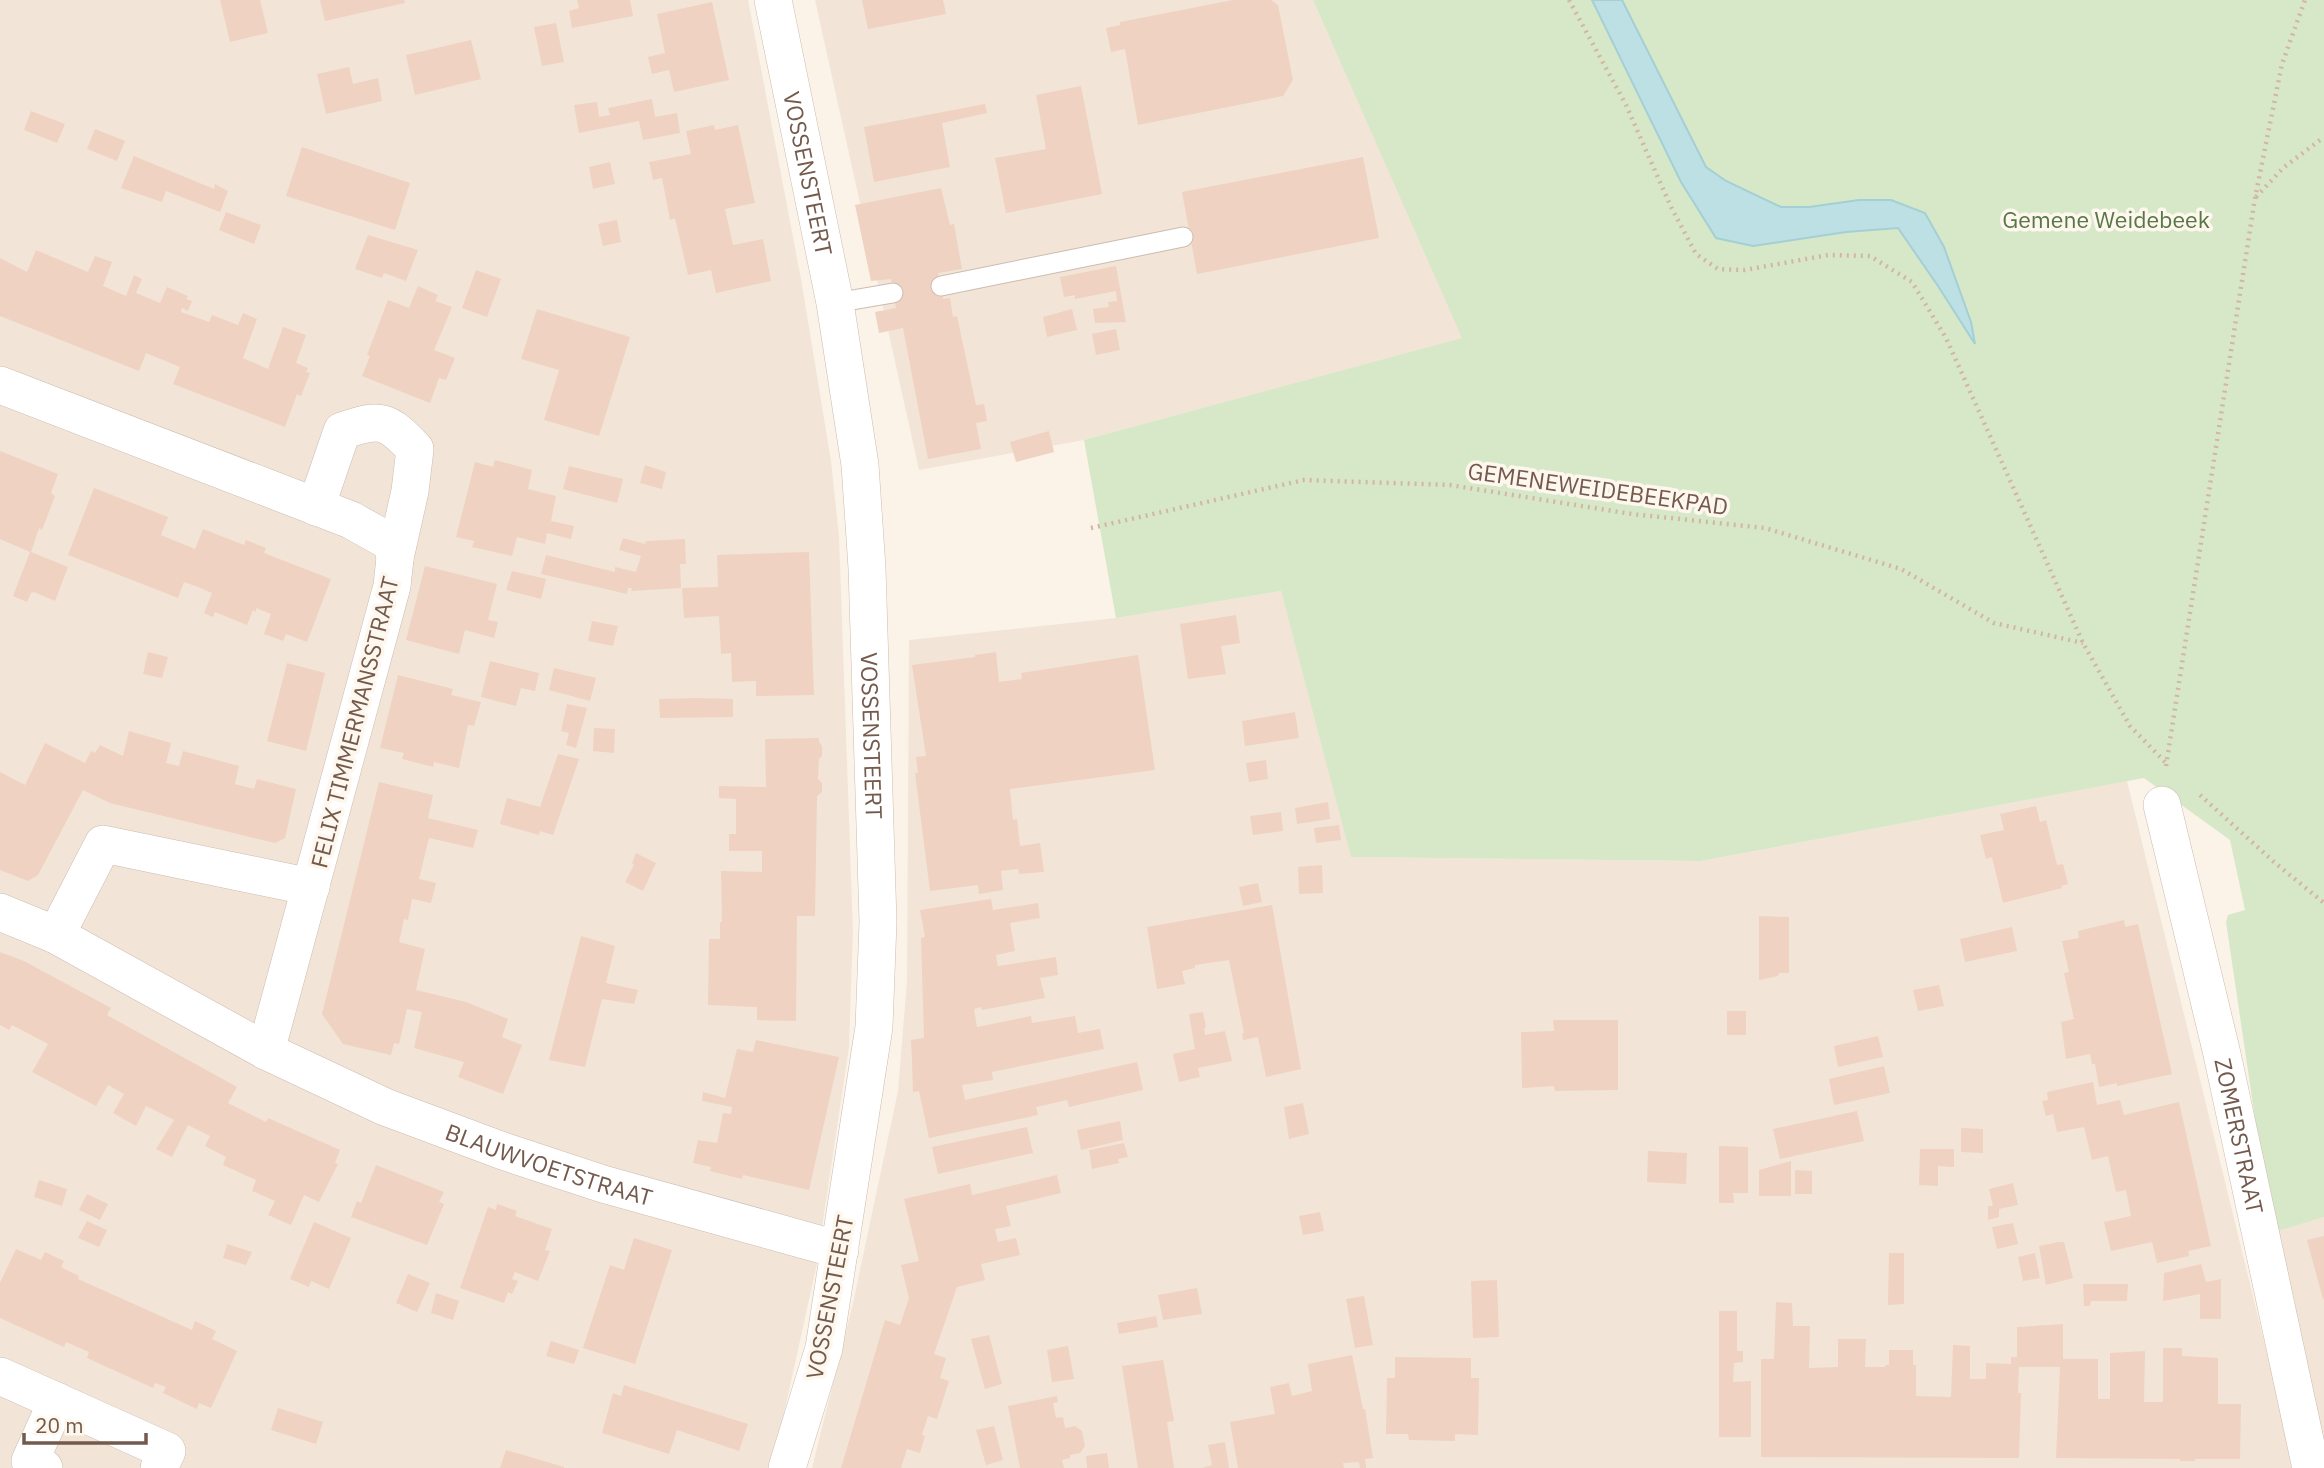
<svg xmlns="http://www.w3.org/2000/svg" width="2324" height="1468" viewBox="0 0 2324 1468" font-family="'IBM Plex Sans',sans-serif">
  <rect width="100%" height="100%" fill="#fbf3e8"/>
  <g fill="#f2e5d7">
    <path d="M0 0H748L801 279 831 461 839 536 853 931 849 1047 816 1268 772 1468H0Z"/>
    <path d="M815 0H1313L1463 338 1084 440 919 470Z"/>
    <path d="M1281 591 1352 857 1701 861 2127 781 2295 1468H812L853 1303 898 1091 907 981 909 640 1116 618Z"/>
    <path d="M2324 1217V1460L2272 1233Z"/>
  </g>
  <path fill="#d6e8c7" d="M1313 0H2324V1217L2272 1233 2226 922 2228 915 2245 910 2230 840 2144 778 1701 861 1351 857 1281 591 1116 618 1084 440 1462 338Z"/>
  <path fill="#bde0e4" stroke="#a4cfd5" stroke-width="2" d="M1592 0H1622L1706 167 1726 181 1781 207H1809L1859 200H1891L1925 213 1944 247 1971 322 1975 344 1938 286 1898 228 1846 232 1753 246 1716 238 1681 182Z"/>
  <g fill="#efd2c1">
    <path d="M220 0H260L268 33 230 42Z"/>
    <path d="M320 0H404L405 3 325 21Z"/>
    <path d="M577 0H630L633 16 572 28 569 11 579 8Z"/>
    <path d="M862 0H943L946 14 868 29Z"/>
    <path d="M1233 0H1271L1278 5 1293 80 1283 96 1138 125 1125 49 1111 52 1106 28 1120 25V22Z"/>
    <path d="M712 2 729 80 674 92 669 70 652 74 648 57 665 53 657 14Z"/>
    <path d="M556 23 564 62 542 66 534 27Z"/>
    <path d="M471 40 481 79 415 95 406 55Z"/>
    <path d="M349 67 353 84 378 78 382 101 326 114 317 74Z"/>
    <path d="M1081 86 1102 194 1006 213 995 158 1046 149 1036 95Z"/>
    <path d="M652 99 655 117 677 113 680 133 643 140 639 121 579 133 574 105 597 102 599 117 610 115 608 108Z"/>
    <path d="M985 104 987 113 942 123 950 167 874 182 864 127Z"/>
    <path d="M31 111 65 124 57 143 24 130Z"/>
    <path d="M714 125 715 130 738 125 755 203 725 209 733 245 763 239 771 281 716 293 711 270 688 275 675 218 670 220 662 178 653 180 649 162 691 154 686 131Z"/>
    <path d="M95 129 125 141 117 161 87 149Z"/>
    <path d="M302 147 410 183 395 230 286 196Z"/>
    <path d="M134 156 214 189 215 184 228 191 220 212 166 191 162 202 121 188Z"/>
    <path d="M1363 157 1379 238 1197 274 1182 192Z"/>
    <path d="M610 162 615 184 593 189 589 167Z"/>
    <path d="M941 188 950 225 954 224 962 269 938 273 943 299 950 298 953 317 957 316 976 405 984 404 987 421 976 423 981 449 928 459 903 328 879 333 875 312 896 308 891 279 871 281 855 205Z"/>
    <path d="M226 212 261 225 254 244 219 230Z"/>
    <path d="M617 220 621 242 603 246 598 224Z"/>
    <path d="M368 235 418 250 406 281 384 273 382 278 355 269Z"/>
    <path d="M36 250 88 272 95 256 112 262 103 286 126 296 134 275 142 279 136 293 160 303 167 287 188 296 186 299 192 301 188 311 182 308 181 312 209 322 212 315 238 325 243 313 257 319 243 358 268 369 283 327 306 335 296 363 308 368 306 372 310 373 301 396 297 394 285 427 173 384 180 367 146 353 139 371 0 316V258L27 272Z"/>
    <path d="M1116 266 1126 322 1095 323 1093 309 1109 307 1108 302 1117 301 1116 291 1075 299V295L1064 297 1060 277Z"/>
    <path d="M476 270 501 279 487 317 462 308Z"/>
    <path d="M418 286 438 295 435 301 452 307 434 350 455 358 446 380 439 378 430 403 362 376 370 356 367 355 388 300 409 308Z"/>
    <path d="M537 309 630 337 599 436 544 420 559 370 521 359Z"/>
    <path d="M1072 309 1077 330 1047 337 1043 317Z"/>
    <path d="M1116 329 1120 350 1096 355 1092 334Z"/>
    <path d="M1049 431 1054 452 1016 462 1010 442Z"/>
    <path d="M0 451 58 474 51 493 55 496 42 530 39 528 31 552 68 567 55 601 34 592 31 593 27 602 13 596 30 552 0 539Z"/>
    <path d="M495 460 532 470 528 489 556 496 551 521 574 526 571 539 547 533 545 544 517 537 512 556 472 547 474 541 456 537 475 462 493 467Z"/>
    <path d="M645 465 666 472 662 489 640 483Z"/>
    <path d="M569 466 623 479 617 503 563 489Z"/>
    <path d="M94 488 168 517 161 535 195 549 203 529 244 545 246 540 266 548 264 553 331 579 307 642 286 634 283 641 264 634 271 614 256 608V612L253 610 247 625 215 612 213 617 204 613 212 593 198 587 184 582 178 598 68 555Z"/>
    <path d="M623 538 645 544 646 541 685 539 686 564H680L681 588 631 591 632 588H628L627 594 541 574 546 555 615 572V567L636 572 641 556 619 550Z"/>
    <path d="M809 552 814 695 756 696V681L732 682 731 653 721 654 719 616 684 618 682 588 718 587 717 555Z"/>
    <path d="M425 566 497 584 488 620 498 622 494 638 465 630 459 654 406 640Z"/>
    <path d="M512 571 546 579 541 599 506 590Z"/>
    <path d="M1236 615 1240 643 1221 646 1226 674 1188 679 1180 624Z"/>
    <path d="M592 621 618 626 613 646 588 641Z"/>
    <path d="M148 652 168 657 162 678 143 674Z"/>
    <path d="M996 652 999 682 1022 679 1021 673 1138 655 1155 770 1010 789 1013 820 1017 819 1020 846 1040 843 1044 872 1019 874 1018 869 1001 871 1003 890 979 894 978 885 930 891 915 773H918L916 757 926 756 912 665 975 657V655Z"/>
    <path d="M490 661 539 673 535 691 521 688 516 706 481 697Z"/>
    <path d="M287 663 325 673 306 751 267 741Z"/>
    <path d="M554 668 596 678 590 701 549 690Z"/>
    <path d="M398 675 453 689 451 695 481 702 474 726 468 725 459 768 434 762 433 767 402 759 404 753 380 748Z"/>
    <path d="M697 698 733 699V717L660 718 659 699Z"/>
    <path d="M567 704 587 708 576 748 566 745 569 733 561 731Z"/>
    <path d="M1295 712 1299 738 1245 746 1242 721Z"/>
    <path d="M594 728 615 729 614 753 593 751Z"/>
    <path d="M129 731 171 743 166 763 179 766 183 751 239 766 235 784 254 789 257 779 296 789 285 838 275 843 110 803 83 790 38 875 28 881 0 870V772L25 785 45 743 85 763 91 751 95 753 100 745 123 756Z"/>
    <path d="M819 738V742L822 746V756L819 759 818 779 822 783V792L817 796 815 916H797L796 1021 757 1020V1007L708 1005 709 939H720V922H722L721 871 762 872V851H729V834H736V799L719 798V786L766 787 765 739Z"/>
    <path d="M558 754 579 759 553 835 540 831 539 835 500 824 507 798 540 807Z"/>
    <path d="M1266 760 1268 779 1249 782 1246 763Z"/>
    <path d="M379 782 433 795 428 818 478 830 473 848 429 838 419 879 436 883 431 903 412 899 408 920 404 919 399 942 425 949 416 990 466 1002 508 1019 502 1037 522 1045 503 1094 458 1077 464 1062 414 1048 422 1012 407 1009 399 1044 394 1043 391 1055 343 1044 322 1014Z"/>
    <path d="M1328 802 1330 819 1297 824 1295 808Z"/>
    <path d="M2036 806 2040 822 2046 820 2057 865 2063 864 2068 884 2061 886 2062 888 2003 903 1992 857 1986 859 1980 835 2004 830 2000 814Z"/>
    <path d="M1281 812 1283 831 1253 835 1250 816Z"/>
    <path d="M1339 825 1341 840 1316 843 1314 828Z"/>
    <path d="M636 853 656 863 643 891 625 882 634 865 632 863Z"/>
    <path d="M1322 865 1323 893 1299 894 1298 867Z"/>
    <path d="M1258 883 1262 902 1243 906 1239 887Z"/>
    <path d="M991 899 993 910 1038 903 1040 918 1010 923 1015 951 996 955 998 966 1056 957 1058 975 1040 978 1045 998 982 1010 981 1007 974 1009 977 1027 1031 1016 1032 1023 1075 1016 1078 1033 1100 1029 1104 1049 992 1072 993 1080 962 1085 965 1100 1137 1062 1143 1090 1069 1107 1067 1100 1036 1107 1038 1115 929 1138 919 1091 913 1092 912 1061 911 1040 924 1038 921 938 925 937 920 910Z"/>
    <path d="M1272 905 1301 1069 1266 1077 1258 1037 1243 1040 1242 1033H1244L1229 960 1195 965V968L1182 971 1185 984 1157 989 1147 927Z"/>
    <path d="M1759 916 1789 917V973H1779L1778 976 1759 980Z"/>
    <path d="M2124 920 2125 927 2138 924 2172 1074 2117 1086V1083L2099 1087 2095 1064H2092L2090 1054 2066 1059 2061 1022 2074 1019 2064 973 2069 972 2062 941 2079 938 2078 931Z"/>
    <path d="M2012 927 2017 951 1965 962 1960 939Z"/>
    <path d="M581 936 615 946 606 983 638 990 634 1004 602 999 585 1067 549 1060Z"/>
    <path d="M0 952 24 961 111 1008 107 1015 237 1087 228 1103 266 1122 268 1118 340 1150 335 1163 338 1164 319 1202 304 1195 291 1225 268 1215 275 1201 252 1191 256 1180 223 1165 226 1157 205 1146 210 1136 188 1125 172 1157 156 1149 174 1120 146 1106 136 1126 113 1113 124 1094 108 1085 96 1106 32 1072 48 1044 12 1025 9 1030 0 1025Z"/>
    <path d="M1939 985 1944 1006 1918 1011 1913 990Z"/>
    <rect x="1727" y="1011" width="19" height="24"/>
    <path d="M1203 1012 1206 1027 1204 1028 1205 1035 1225 1031 1232 1061 1198 1068 1200 1077 1179 1082 1173 1054 1195 1049 1189 1014Z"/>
    <path d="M1553 1020H1618V1090L1555 1091 1554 1086 1522 1088 1521 1032 1554 1031Z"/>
    <path d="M1878 1036 1883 1057 1838 1067 1834 1046Z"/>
    <path d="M756 1040 839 1057 809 1190 743 1175 742 1179 710 1171 711 1167 693 1163 698 1140 717 1143 723 1113 731 1114 732 1107 702 1101 703 1092 725 1098 737 1049 753 1052Z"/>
    <path d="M1884 1066 1890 1093 1834 1105 1829 1079Z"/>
    <path d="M2093 1082 2097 1105 2120 1100 2124 1115 2179 1102 2211 1246 2188 1251 2189 1256 2157 1263 2152 1242 2111 1251 2104 1222 2131 1216 2126 1190 2116 1192 2108 1156 2092 1160 2084 1127 2057 1132 2053 1114 2046 1116 2042 1101 2048 1100 2047 1092Z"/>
    <path d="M1303 1103 1309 1134 1289 1139 1284 1107Z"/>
    <path d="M1857 1111 1864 1141 1780 1159 1773 1129Z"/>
    <path d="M1120 1121 1123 1140 1081 1150 1077 1130Z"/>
    <path d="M1027 1127 1033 1153 938 1174 932 1147Z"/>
    <path d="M1961 1128 1983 1129V1153L1961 1152Z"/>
    <path d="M1124 1143 1128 1157 1118 1159 1119 1163 1092 1169 1089 1150Z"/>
    <path d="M1719 1146 1748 1147V1193H1733L1734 1203H1719Z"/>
    <path d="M1920 1149H1954V1167L1938 1166V1186L1919 1185Z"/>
    <path d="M1648 1151 1687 1153 1686 1184 1647 1182Z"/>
    <path d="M1791 1161V1196H1759V1170Z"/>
    <path d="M376 1165 444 1192 439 1202 444 1204 427 1245 351 1217 357 1201 361 1203Z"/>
    <path d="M1795 1170 1812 1171V1194H1795Z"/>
    <path d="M1057 1175 1061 1193 1006 1206 1011 1226 995 1229 998 1242 1016 1238 1020 1255 981 1264 985 1280 957 1287 934 1354 946 1358 940 1378 949 1381 937 1419 928 1416 922 1435 925 1436 920 1453 907 1449 901 1468H841L885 1320 900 1325 909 1298 901 1265 919 1261 904 1199 970 1184 972 1195Z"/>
    <path d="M39 1180 67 1189 62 1206 34 1197Z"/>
    <path d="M2013 1183 2018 1205 1999 1209V1217L1988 1220V1206H1993L1989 1189Z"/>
    <path d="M87 1194 108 1204 100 1220 79 1210Z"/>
    <path d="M497 1204 517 1211 515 1216 552 1229 545 1250 550 1251 538 1281 515 1272 512 1279 518 1281 512 1294 508 1292 504 1303 460 1288 488 1207 496 1210Z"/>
    <path d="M1320 1212 1324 1231 1303 1235 1299 1216Z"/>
    <path d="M87 1221 107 1230 99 1247 78 1238Z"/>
    <path d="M314 1222 351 1238 329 1289 311 1281 309 1287 290 1279Z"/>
    <path d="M2013 1223 2018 1244 1997 1249 1992 1227Z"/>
    <path d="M2324 1236V1299H2323L2307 1240Z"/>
    <path d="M634 1238 672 1250 635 1364 583 1348 610 1265 624 1270Z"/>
    <path d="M2059 1242H2064L2073 1278 2046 1285 2039 1246Z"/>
    <path d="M227 1244 252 1252 246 1265 223 1258Z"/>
    <path d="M16 1249 41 1260 45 1252 64 1261 61 1267 79 1276 78 1279 192 1330 195 1321 216 1331 212 1339 237 1351 211 1408 199 1403 197 1409 163 1393 166 1387 155 1383 153 1388 87 1358 89 1352 66 1342 64 1347 0 1318V1283Z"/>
    <path d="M1889 1253H1904V1304L1888 1305Z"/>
    <path d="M2035 1253 2040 1278 2023 1281 2018 1257Z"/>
    <path d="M2201 1264 2206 1282 2221 1279V1319H2200V1294L2163 1301 2164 1273Z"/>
    <path d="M408 1274 430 1283 417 1312 396 1303Z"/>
    <path d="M1497 1280 1499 1337 1473 1338 1471 1281Z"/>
    <path d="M2083 1284H2128L2127 1301H2091L2090 1306H2084Z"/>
    <path d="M1197 1288 1202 1314 1163 1320 1158 1295Z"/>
    <path d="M436 1293 459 1301 453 1320 431 1313Z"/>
    <path d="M1364 1296 1373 1345 1355 1348 1346 1299Z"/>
    <path d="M1776 1302 1792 1303 1793 1326H1810L1809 1368 1838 1367V1339H1866L1865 1367H1885V1365H1889V1350H1913V1365H1916V1396L1951 1397 1953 1345 1970 1346V1379H1986V1363L2011 1364V1357H2017V1327L2063 1324V1359H2098V1399H2110V1353L2145 1351 2144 1402H2163V1348H2182V1356L2218 1358V1404H2241L2240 1459H2195V1461H2180V1459L2056 1458 2060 1367H2019L2018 1393H2021L2019 1458 1761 1457V1359H1774Z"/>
    <path d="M1719 1311H1737V1351H1743V1362L1734 1363 1733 1382 1751 1381V1437H1719Z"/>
    <path d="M1156 1316 1158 1327 1119 1334 1117 1323Z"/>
    <path d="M989 1335 1002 1384 985 1389 971 1339Z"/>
    <path d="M551 1341 579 1350 574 1364 546 1356Z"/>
    <path d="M1068 1346 1074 1379 1052 1382 1047 1350Z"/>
    <path d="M1352 1355 1363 1409H1365L1373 1458 1365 1459 1366 1468H1360L1359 1462 1343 1463 1344 1468H1238L1230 1422 1275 1414 1270 1387 1289 1383 1292 1396 1312 1391 1308 1364Z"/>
    <path d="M1395 1357 1471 1358V1378H1479L1478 1435 1455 1434V1441L1409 1440 1408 1434H1386L1387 1378H1395Z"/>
    <path d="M1163 1360 1174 1421 1167 1422 1174 1468H1138L1122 1366Z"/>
    <path d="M624 1385 748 1424 739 1451 677 1430 669 1454 602 1433 613 1393 621 1396Z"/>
    <path d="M1057 1396 1058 1402 1053 1403 1056 1418 1063 1417 1065 1428 1075 1426 1082 1431 1085 1446 1080 1453 1070 1455V1458L1062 1460 1064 1468H1020L1008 1406Z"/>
    <path d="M278 1408 323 1422 316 1444 271 1430Z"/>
    <path d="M994 1426 1003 1460 986 1465 976 1430Z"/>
    <path d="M1225 1442 1229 1468H1202L1212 1465 1208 1445Z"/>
    <path d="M506 1450 564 1467V1468H500Z"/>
    <path d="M1107 1453 1109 1468H1087L1086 1456Z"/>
  </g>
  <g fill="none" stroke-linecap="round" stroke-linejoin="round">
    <defs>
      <g id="service">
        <path d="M941 286 1183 237"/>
        <path d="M835 303 893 293"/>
      </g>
      <g id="minor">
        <path id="s1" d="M773 0 835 303 860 465 867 568 878 922 874 1027 824 1348 787 1468"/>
        <path d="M0 385 351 520 392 543 395 558 392 586 266 1051"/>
        <path d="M316 507 342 431C381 417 387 420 415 449L410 491 395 558"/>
        <path id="s2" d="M2162 805 2222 1054 2311 1468"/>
        <path id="s3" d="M0 912 56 935 266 1051 385 1107 503 1151 603 1184 840 1250"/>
        <path d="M56 935 103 844 311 887"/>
        <path d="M0 1376 167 1451 159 1468"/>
        <path d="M44 1468 30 1461 57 1401"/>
      </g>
    </defs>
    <use href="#service" stroke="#cdbbaf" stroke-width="21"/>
    <use href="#minor" stroke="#cdbbaf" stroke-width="38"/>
    <g stroke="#d4b5a4" stroke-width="4.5" stroke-dasharray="2 5" stroke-linecap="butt">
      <path d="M1569 0 1626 105 1671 207 1696 254 1718 269 1745 270 1828 255 1870 256 1912 282 1946 338 2083 643 2130 726 2168 765"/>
      <path d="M2256 197 2283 168 2324 137"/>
      <path d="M1091 528 1304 480 1450 485 1632 514 1765 528 1901 569 1994 623 2083 643"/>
      <path d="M2166 766 2255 198 2282 64 2305 0"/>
      <path d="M2200 795 2274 862 2324 903"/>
    </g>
    <use href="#service" stroke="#fff" stroke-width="19"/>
    <use href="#minor" stroke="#fff" stroke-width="37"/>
  </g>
  <g text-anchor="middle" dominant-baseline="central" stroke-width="7" stroke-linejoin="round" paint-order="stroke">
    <g font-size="23" fill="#745a4d" stroke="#fef7ee">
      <text stroke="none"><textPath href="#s1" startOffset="177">VOSSENSTEERT</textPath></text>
      <text transform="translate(1598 488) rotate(8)">GEMENEWEIDEBEEKPAD</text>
      <text transform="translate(354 722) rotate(-76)">FELIX TIMMERMANSSTRAAT</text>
      <text stroke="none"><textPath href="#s1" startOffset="744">VOSSENSTEERT</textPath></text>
      <text stroke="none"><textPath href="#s2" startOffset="340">ZOMERSTRAAT</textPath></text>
      <text stroke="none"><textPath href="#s3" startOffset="606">BLAUWVOETSTRAAT</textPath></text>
      <text transform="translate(829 1297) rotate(-79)">VOSSENSTEERT</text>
    </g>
    <g font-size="23" fill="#577846" stroke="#fef7ee">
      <text x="2106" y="219">Gemene Weidebeek</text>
    </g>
  </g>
  <path d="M24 1433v10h122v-10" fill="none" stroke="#745a4d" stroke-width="3.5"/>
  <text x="35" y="1433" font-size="21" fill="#745a4d" stroke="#fef7ee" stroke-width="5" paint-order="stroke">20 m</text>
</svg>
